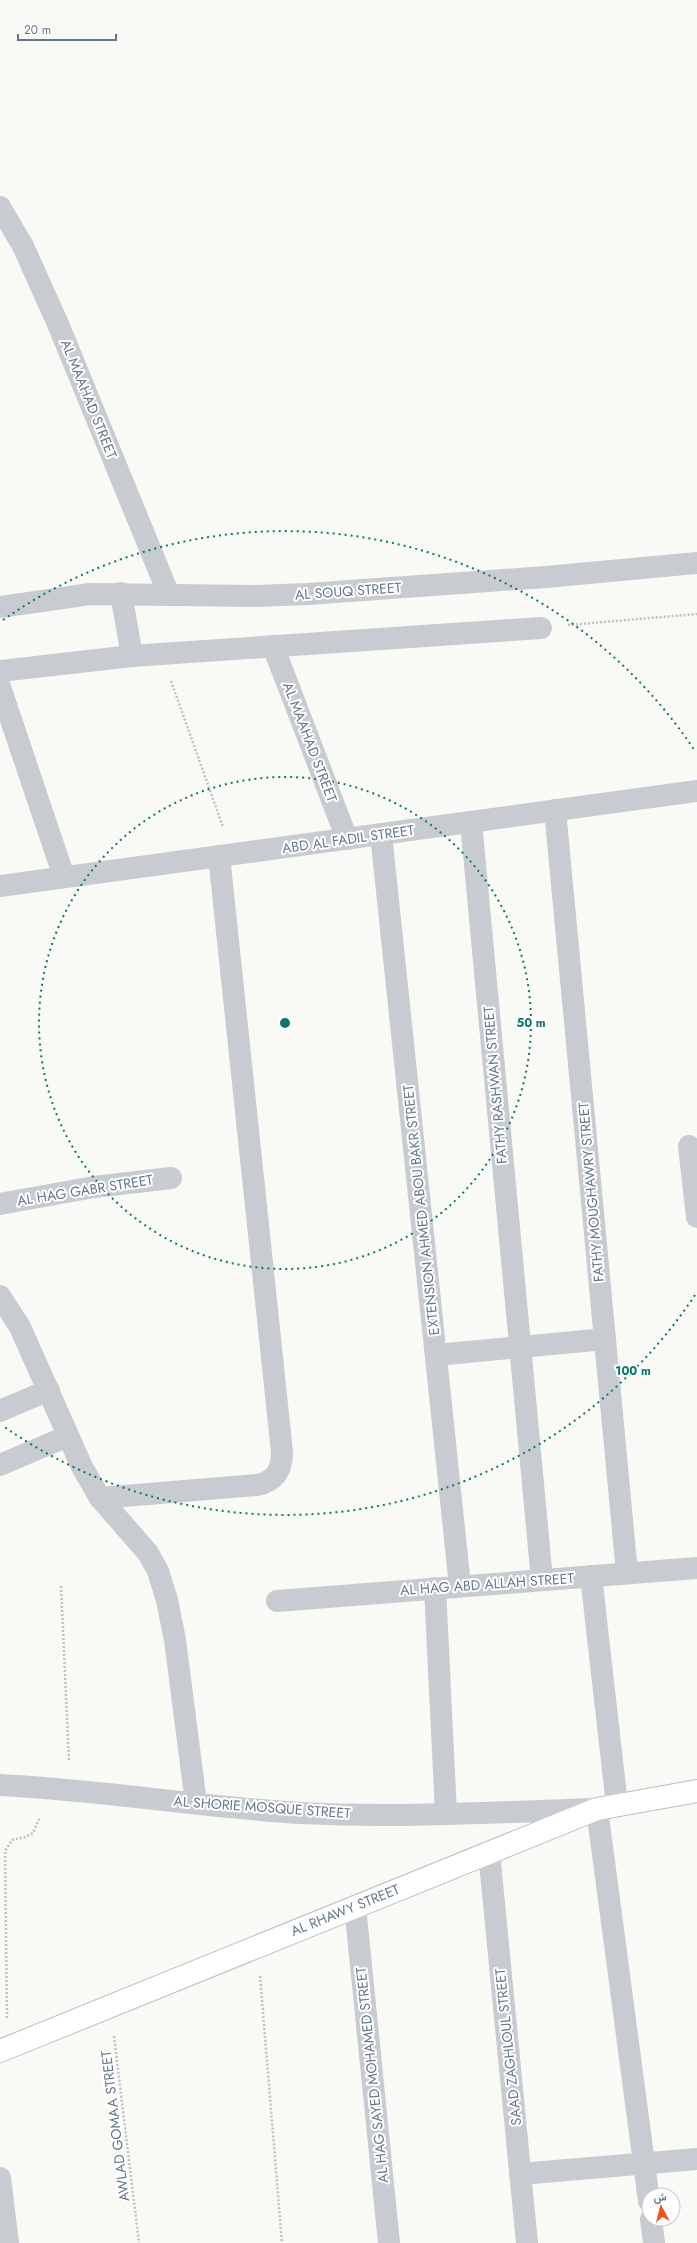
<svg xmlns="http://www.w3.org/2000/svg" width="697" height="2243" viewBox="0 0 697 2243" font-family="Jost,Vazirmatn,sans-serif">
  <rect width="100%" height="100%" fill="#f9f9f6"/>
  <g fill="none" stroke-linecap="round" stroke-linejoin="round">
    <defs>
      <path id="secondary" d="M0 2051 597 1809 697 1791"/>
    </defs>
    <use href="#secondary" stroke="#babfc4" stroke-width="24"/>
    <g stroke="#bfc2c4" stroke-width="2.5" stroke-dasharray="2 2" stroke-linecap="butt">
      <path d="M568 625 697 614"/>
      <path d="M171 681 223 827"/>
      <path d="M61 1586 69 1761"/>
      <path d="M260 1976 282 2243"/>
      <path d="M7 2018 5 1851 12 1840 25 1837 33 1833 40 1817"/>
      <path d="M114 2036 139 2243"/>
    </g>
    <g stroke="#c8ccd0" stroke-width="22">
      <path d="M0 207 23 246 58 324 169 595"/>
      <path d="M121 593 132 656"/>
      <path d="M0 607 90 594 255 596 308 594 546 577 697 563"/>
      <path d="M273 646 347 839"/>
      <path d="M0 671 132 656 541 628"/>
      <path d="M0 687 64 877"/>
      <path d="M555 810 627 1573"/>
      <path d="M471 822 542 1580"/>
      <path d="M381 834 460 1586"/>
      <path d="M0 886 697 791"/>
      <path d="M689 1146 697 1217"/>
      <path d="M0 1204 94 1187 171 1178"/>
      <path d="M0 1296 20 1327 82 1467 100 1498 148 1553 158 1571 167 1600 175 1640 196 1803"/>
      <path d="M436 1355 605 1339"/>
      <path d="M0 1411 49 1390"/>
      <path d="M0 1465 68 1436"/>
      <path d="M100 1498 257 1485C276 1481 282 1470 282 1452L219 856"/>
      <path d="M591 1576 617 1805"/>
      <path d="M435 1588 446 1813"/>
      <path d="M277 1601 697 1568"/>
      <path d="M0 1785C101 1790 200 1807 301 1813 399 1818 499 1812 597 1809L649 2201"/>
      <path d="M489 1852 527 2243"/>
      <path d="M355 1906 389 2243"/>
      <path d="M520 2174 697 2159"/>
      <path d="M0 2178 8 2243"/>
      <path d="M651 2219 654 2243"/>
    </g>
    <use href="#secondary" stroke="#fff" stroke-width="22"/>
  </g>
  <g fill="none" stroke="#0f766e" stroke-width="2" stroke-dasharray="2 4">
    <circle cx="285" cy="1023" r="246"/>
    <path d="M695 1295A492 492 0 0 1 3 1426M3 620A492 492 0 0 1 695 751"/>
  </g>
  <g text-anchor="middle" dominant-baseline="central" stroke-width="4" stroke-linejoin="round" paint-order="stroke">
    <g font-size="14" fill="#65788a" stroke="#fff">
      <text transform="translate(89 399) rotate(68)">AL MAAHAD STREET</text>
      <text transform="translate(348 591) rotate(-4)">AL SOUQ STREET</text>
      <text transform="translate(310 742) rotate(69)">AL MAAHAD STREET</text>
      <text transform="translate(348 839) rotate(-8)">ABD AL FADIL STREET</text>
      <text transform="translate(495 1085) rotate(-95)">FATHY RASHWAN STREET</text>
      <text transform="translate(85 1190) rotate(-9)">AL HAG GABR STREET</text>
      <text transform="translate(591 1192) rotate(-95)">FATHY MOUGHAWRY STREET</text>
      <text transform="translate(421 1210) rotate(-96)">EXTENSION AHMED ABOU BAKR STREET</text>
      <text transform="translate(487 1584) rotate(-4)">AL HAG ABD ALLAH STREET</text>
      <text transform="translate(262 1807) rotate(4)">AL SHORIE MOSQUE STREET</text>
      <text transform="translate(345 1910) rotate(-22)">AL RHAWY STREET</text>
      <text transform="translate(508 2047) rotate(-96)">SAAD ZAGHLOUL STREET</text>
      <text transform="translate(372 2075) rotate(-96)">AL HAG SAYED MOHAMED STREET</text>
      <text transform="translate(115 2126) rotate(-97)">AWLAD GOMAA STREET</text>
    </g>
  </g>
  <circle cx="285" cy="1023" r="6" fill="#0f766e" stroke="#fff" stroke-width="2"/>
  <g font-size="12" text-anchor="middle" font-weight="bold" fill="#0f766e" stroke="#fff" stroke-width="4" stroke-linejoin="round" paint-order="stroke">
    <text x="531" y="1027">50 m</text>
    <text x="633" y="1375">100 m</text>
  </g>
  <g transform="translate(661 2207) rotate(353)"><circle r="19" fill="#ffffff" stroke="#c1c9d0"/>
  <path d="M0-3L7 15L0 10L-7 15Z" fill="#f3521b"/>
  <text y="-6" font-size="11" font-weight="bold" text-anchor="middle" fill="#65788a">ش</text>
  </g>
  <path d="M18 34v6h98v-6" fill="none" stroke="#65788a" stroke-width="2"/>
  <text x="24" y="34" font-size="12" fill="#65788a" stroke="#ffffff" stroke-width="3" paint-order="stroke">20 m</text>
</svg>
